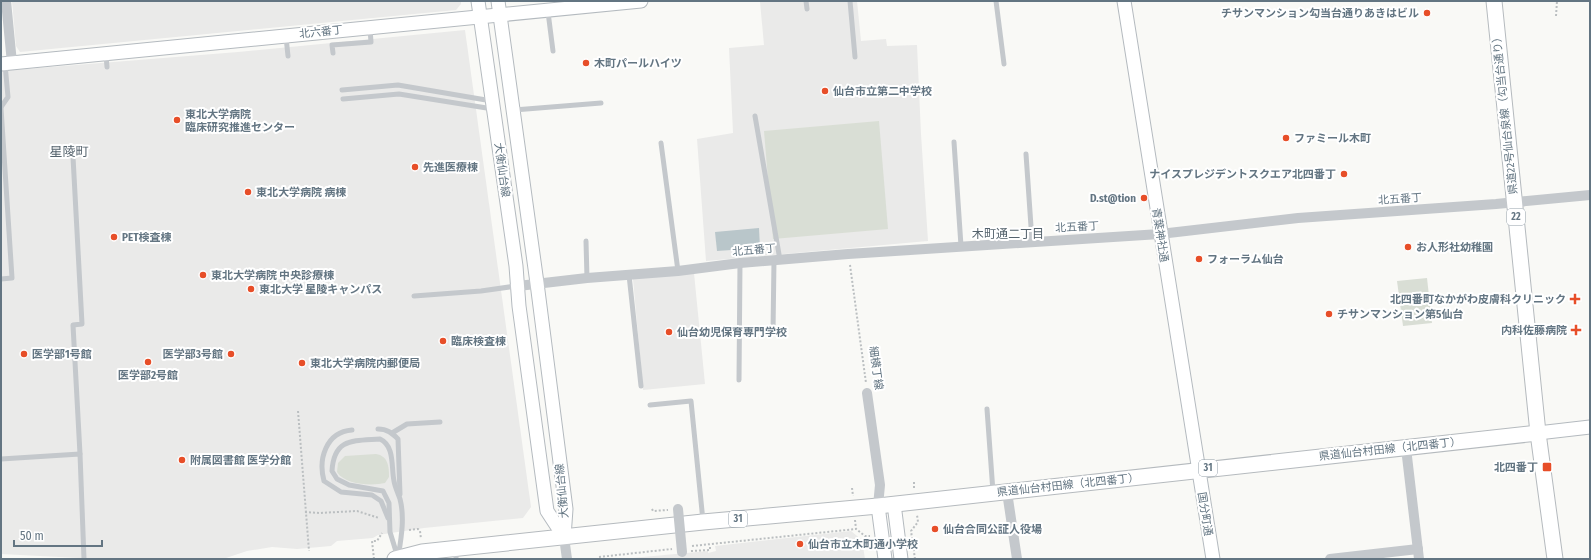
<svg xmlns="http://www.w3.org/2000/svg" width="1591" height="560" viewBox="0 0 1591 560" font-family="'Fira Sans Condensed','Noto Sans JP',sans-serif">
  <rect width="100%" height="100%" fill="#f9f9f6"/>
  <g fill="#eaeae9">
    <path d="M12 1H461V4L456 10 20 52 16 46Z"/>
    <path d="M770 1H857L861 41 886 39 887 46 917 45 921 134 928 241 706 261 697 139 733 133 729 48 764 45 760 2Z"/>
    <path d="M465 30 531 507 523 518 424 528 378 535 373 538 337 541 331 546 297 549 272 547 247 551 223 559H98L1 554V71L238 52Z"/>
    <path d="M694 273 705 384 643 390 633 279Z"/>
    <path d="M851 531 862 540 865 559H621L708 551V553L716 551 715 546Z"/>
  </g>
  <g fill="#d9ded5">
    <path d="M879 121 888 229 773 239 764 131Z"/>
    <path d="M1427 278 1432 323 1403 326 1397 281Z"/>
    <path d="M376 454C388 456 389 466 389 477L385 483C372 486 345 485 337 472L338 463 345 456Z"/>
  </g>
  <path fill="#b9c6ca" d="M759 228 760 248 717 251 715 232Z"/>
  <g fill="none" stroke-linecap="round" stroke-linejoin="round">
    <defs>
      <g id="secondary">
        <path d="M478 1 516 266 519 306 547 511 564 537"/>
        <path d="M498 1 537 283 566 509 564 537"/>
        <path d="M1124 1 1213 559"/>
        <path d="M1 64 641 1"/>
        <path d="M1538 433 1590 427"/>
        <path d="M894 504 901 559"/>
        <path d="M878 506 885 559"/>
      </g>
      <g id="primary">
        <path d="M1494 1 1538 433 1555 559"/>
        <path d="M395 559 422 552 703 522 878 506 1538 433"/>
      </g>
    </defs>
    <use href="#secondary" stroke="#b4babf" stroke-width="15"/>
    <use href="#primary" stroke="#b5babe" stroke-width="17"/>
    <g stroke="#bbbfc1" stroke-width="2" stroke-dasharray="2 2" stroke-linecap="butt">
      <path d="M1556 16 1557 1"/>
      <path d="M850 265 866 383"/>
      <path d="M298 411 309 551"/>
      <path d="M914 482V489"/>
      <path d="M852 488 853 496"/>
      <path d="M652 509 653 511 668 510"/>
      <path d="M305 512 319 513 357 511 379 518"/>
      <path d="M855 520 856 529 865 536H870"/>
      <path d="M409 530 418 529 420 531 421 539"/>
      <path d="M692 546 856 529"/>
      <path d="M691 551 710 550V545"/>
      <path d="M599 557 672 549"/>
      <path d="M374 559 372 541H377L382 533"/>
      <path d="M915 559 911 531 918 522 917 515"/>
    </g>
    <g stroke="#c4c8cc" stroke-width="5">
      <path d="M806 1 807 9"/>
      <path d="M850 1 855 57"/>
      <path d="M996 1 1004 64"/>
      <path d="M548 12 553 51"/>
      <path d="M286 37 288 56"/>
      <path d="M333 53 332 45 371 42 370 29"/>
      <path d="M106 55 107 67"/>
      <path d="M342 90 398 85 492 101"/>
      <path d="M343 99 399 94 493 109"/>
      <path d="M1 107 8 97 5 64"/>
      <path d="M1 108 12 278 1 279"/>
      <path d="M514 110 601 103"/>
      <path d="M755 116 780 260"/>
      <path d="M954 142 961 246"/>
      <path d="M661 143 678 271"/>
      <path d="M1026 154 1032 241"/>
      <path d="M73 157 82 324 73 325 80 454"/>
      <path d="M586 241 587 278"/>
      <path d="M629 275 641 386"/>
      <path d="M414 296 481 291 516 286"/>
      <path d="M773 332 774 260"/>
      <path d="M739 380 740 263"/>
      <path d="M650 405 691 401 703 521"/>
      <path d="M987 409 993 492"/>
      <path d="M378 429C387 429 392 433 398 439L400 494"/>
      <path d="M352 430C326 432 318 459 324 481L341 492 372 495 381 501 388 518"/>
      <path d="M392 433 407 424 440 422"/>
      <path d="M380 439C395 446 391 467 394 481 395 487 398 493 400 499 405 518 401 539 398 558L390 532 389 503 383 491 349 485 337 479 332 471C334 438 353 441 380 439Z"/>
      <path d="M1 459 80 454 84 559"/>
      <path d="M456 559V549"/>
    </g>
    <g stroke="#c4c8cc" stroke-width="10">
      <path d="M6 1 12 63"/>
      <path d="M518 286 587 278 678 271 740 263 848 254 1160 234 1298 218 1496 204 1590 195"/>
      <path d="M867 393 880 485 878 506"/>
      <path d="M1406 448 1419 559"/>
      <path d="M1007 492 1017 559"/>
      <path d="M564 537 567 559"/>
      <path d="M1330 559 1418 549"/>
    </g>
    <use href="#secondary" stroke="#fff" stroke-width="13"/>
    <use href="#primary" stroke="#fff" stroke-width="15"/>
    <path stroke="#c4c8cc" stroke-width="10" d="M678 509 682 552"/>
  </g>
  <g fill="#e74e28" stroke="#fff" stroke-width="1.5">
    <circle cx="1427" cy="13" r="4"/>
    <circle cx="586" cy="63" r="4"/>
    <circle cx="825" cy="91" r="4"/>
    <circle cx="177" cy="120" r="4"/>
    <circle cx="1286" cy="138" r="4"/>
    <circle cx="415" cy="167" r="4"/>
    <circle cx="1344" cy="174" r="4"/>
    <circle cx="248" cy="192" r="4"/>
    <circle cx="1144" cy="198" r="4"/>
    <circle cx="114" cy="237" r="4"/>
    <circle cx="1408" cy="247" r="4"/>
    <circle cx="1199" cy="259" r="4"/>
    <circle cx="203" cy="275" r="4"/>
    <circle cx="251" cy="289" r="4"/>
    <path d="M1573 293h4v4h4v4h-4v4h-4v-4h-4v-4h4z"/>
    <circle cx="1329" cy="314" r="4"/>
    <path d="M1574 324h4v4h4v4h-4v4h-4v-4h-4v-4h4z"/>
    <circle cx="669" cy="332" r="4"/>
    <circle cx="443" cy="341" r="4"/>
    <circle cx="24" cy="354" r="4"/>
    <circle cx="231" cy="354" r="4"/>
    <circle cx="148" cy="362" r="4"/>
    <circle cx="302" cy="363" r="4"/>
    <circle cx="182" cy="460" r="4"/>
    <rect x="1542" y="462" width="10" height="10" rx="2"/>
    <circle cx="935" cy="529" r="4"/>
    <circle cx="800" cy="544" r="4"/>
  </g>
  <g text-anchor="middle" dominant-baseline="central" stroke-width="4" stroke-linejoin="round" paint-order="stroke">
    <g fill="#fff" stroke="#929ea8" stroke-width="1">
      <rect x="1507" y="209" width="18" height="16" rx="3"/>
      <rect x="1199" y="460" width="18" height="16" rx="3"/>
      <rect x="729" y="511" width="18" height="16" rx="3"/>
    </g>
    <g font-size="10" font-weight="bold" fill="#637582">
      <text x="1516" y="217">22</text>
      <text x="1208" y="468">31</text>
      <text x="738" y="519">31</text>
    </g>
    <g font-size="11" font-weight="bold" fill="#637582" stroke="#fff" text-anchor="start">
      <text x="1419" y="13" text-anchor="end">チサンマンション勾当台通りあきはビル</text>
      <text x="594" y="63">木町パールハイツ</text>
      <text x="833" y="91">仙台市立第二中学校</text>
      <text x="185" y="114">東北大学病院<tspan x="185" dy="13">臨床研究推進センター</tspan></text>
      <text x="1294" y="138">ファミール木町</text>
      <text x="423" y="167">先進医療棟</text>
      <text x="1336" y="174" text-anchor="end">ナイスプレジデントスクエア北四番丁</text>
      <text x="256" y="192">東北大学病院 病棟</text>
      <text x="1136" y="198" text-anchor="end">D.st@tion</text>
      <text x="122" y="237">PET検査棟</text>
      <text x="1416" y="247">お人形社幼稚園</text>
      <text x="1207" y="259">フォーラム仙台</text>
      <text x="211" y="275">東北大学病院 中央診療棟</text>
      <text x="259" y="289">東北大学 星陵キャンパス</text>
      <text x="1566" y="299" text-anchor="end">北四番町なかがわ皮膚科クリニック</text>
      <text x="1337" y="314">チサンマンション第5仙台</text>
      <text x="1567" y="330" text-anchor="end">内科佐藤病院</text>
      <text x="677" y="332">仙台幼児保育専門学校</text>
      <text x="451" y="341">臨床検査棟</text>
      <text x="32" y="354">医学部1号館</text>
      <text x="223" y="354" text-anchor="end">医学部3号館</text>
      <text x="310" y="363">東北大学病院内郵便局</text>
      <text x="148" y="375" text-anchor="middle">医学部2号館</text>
      <text x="190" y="460">附属図書館 医学分館</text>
      <text x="1538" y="467" text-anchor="end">北四番丁</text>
      <text x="943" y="529">仙台合同公証人役場</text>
      <text x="808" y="544">仙台市立木町通小学校</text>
    </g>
    <g font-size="11" fill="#637582" stroke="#fff">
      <text transform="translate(321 32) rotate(-6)">北六番丁</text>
      <text transform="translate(1505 113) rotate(-96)">県道22号仙台泉線（勾当台通り）</text>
      <text transform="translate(502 170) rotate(82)">大衡仙台線</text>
      <text transform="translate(1400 199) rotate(-4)">北五番丁</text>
      <text transform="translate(1077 227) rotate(-3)">北五番丁</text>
      <text transform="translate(1160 235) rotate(81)">青葉神社通</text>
      <text transform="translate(754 250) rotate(-5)">北五番丁</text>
      <text transform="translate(876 368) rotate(82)">細横丁線</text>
      <text transform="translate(1390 449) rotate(-6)">県道仙台村田線（北四番丁）</text>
      <text transform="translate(1068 485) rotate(-6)">県道仙台村田線（北四番丁）</text>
      <text transform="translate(562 491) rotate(-95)">大衡仙台線</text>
      <text transform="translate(1205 514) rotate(81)">国分町通</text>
    </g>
    <g font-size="12" fill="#55636d" stroke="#fff">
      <text x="1008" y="234">木町通二丁目</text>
    </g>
    <g font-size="13" fill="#55636d" stroke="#fff">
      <text x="69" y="151">星陵町</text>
    </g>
  </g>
  <rect width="1591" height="560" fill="none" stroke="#637582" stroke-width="4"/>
  <path d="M14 540v6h88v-6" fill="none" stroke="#637582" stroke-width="2"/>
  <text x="20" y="540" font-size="12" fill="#637582" stroke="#ffffff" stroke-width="3" paint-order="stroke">50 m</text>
</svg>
